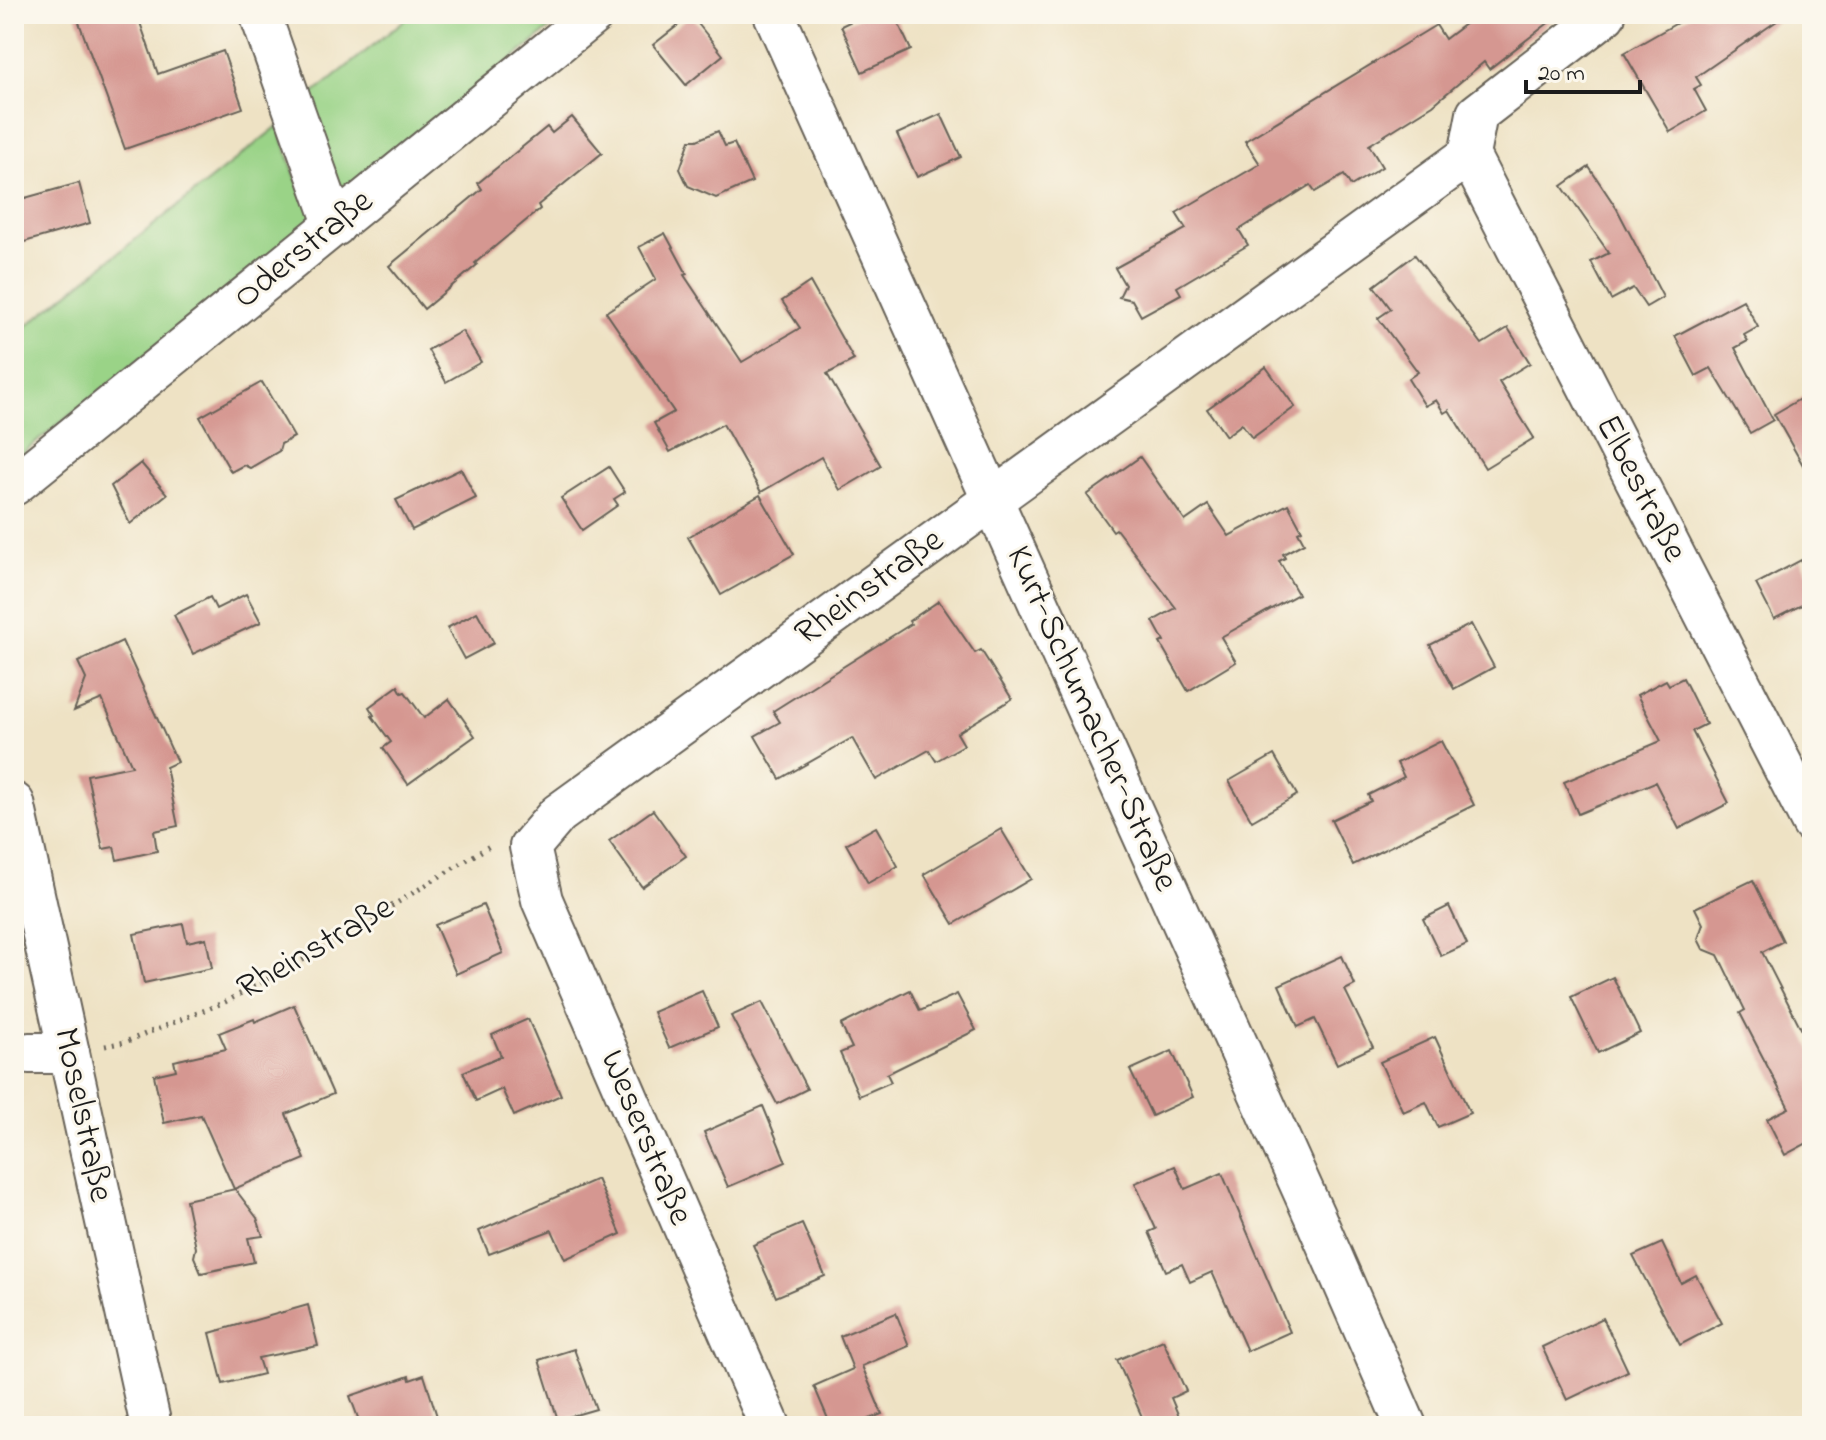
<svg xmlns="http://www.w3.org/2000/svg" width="1826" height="1440" viewBox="0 0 1826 1440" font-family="'Indie Flower',sans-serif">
  <rect width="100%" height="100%" fill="#fbf7ec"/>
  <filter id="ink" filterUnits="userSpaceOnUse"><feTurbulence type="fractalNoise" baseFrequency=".0125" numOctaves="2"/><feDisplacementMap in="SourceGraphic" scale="16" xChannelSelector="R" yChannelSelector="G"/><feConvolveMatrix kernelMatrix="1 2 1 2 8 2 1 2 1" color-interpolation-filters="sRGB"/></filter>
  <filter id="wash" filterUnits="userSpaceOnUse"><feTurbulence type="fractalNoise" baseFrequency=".006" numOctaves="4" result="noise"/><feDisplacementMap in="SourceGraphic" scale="32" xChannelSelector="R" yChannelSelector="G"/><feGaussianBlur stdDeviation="1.8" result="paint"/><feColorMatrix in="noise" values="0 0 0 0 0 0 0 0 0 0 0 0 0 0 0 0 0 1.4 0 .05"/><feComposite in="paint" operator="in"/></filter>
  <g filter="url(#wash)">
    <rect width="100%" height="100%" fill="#eee2c4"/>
    <g fill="#9ad387" stroke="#5b7852" stroke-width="2">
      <path d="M412 14H568L355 186H344L334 182 303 102Z"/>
      <path d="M278 126 302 195 309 196 313 214 309 225 14 460V336Z"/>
    </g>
    <g id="blocks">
      <g fill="#d59791">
        <path d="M76 14H137L158 74 223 51 243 108 125 149Z"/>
        <path d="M866 14H894L911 50 862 72 841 26Z"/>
        <path d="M1478 14H1560L1489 69 1484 62 1433 105 1369 145 1382 167 1351 186 1344 175 1315 192 1310 185 1239 230 1248 245 1177 287 1181 294 1141 316 1132 300 1119 297 1125 285 1115 268 1186 229 1176 213 1260 164 1245 141 1436 25 1445 39Z"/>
        <path d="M1693 14H1787L1696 77 1701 85 1694 89 1706 111 1670 132 1624 53Z"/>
        <path d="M691 15 723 55 686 85 653 45Z"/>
        <path d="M941 114 961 157 917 177 897 134Z"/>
        <path d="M572 117 602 153 538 205 540 209 475 263 477 265 424 309 389 266 482 189 478 183 547 127 552 133Z"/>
        <path d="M718 131 725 146 734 143 752 182 716 198 688 186 680 169 690 140H697Z"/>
        <path d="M1589 167 1617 209 1663 297 1646 307 1633 288 1611 300 1591 262 1609 253 1562 186Z"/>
        <path d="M79 183 90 223 14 245V201Z"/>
        <path d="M665 233 687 274 684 275 742 362 800 328 782 301 810 282 854 360 827 374 881 466 840 490 821 457 761 492 723 424 670 452 654 423 674 412 606 312 656 279 639 247Z"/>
        <path d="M1415 255 1482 344 1508 328 1530 363 1499 382 1534 438 1485 468 1449 410 1444 413 1436 400 1425 406 1408 379 1418 372 1378 318 1391 309 1374 286Z"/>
        <path d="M1743 300 1758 327 1744 335 1748 341 1735 348 1773 420 1750 433 1711 368 1696 376 1675 336Z"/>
        <path d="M462 331 481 362 446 382 428 350Z"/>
        <path d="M1266 367 1295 407 1252 438 1242 424 1226 436 1207 409Z"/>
        <path d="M262 382 294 437 281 444 279 451 250 468 244 465 231 472 200 417Z"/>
        <path d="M1812 392V481L1774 414Z"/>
        <path d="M1140 457 1185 521 1208 505 1229 536 1288 504 1302 530 1298 532 1304 543 1283 554 1285 558 1279 561 1298 594 1221 637 1236 662 1188 691 1160 643 1164 641 1153 621 1176 608 1116 529 1113 531 1087 495Z"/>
        <path d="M141 463 167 494 130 524 111 486Z"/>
        <path d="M609 467 625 492 614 499 618 505 582 530 561 498Z"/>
        <path d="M461 469 476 498 412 530 396 500Z"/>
        <path d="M760 495 794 554 721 595 688 537Z"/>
        <path d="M1801 560 1812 581V600L1774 619 1756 584Z"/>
        <path d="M246 594 261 622 193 654 174 615 210 597 216 609Z"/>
        <path d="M939 601 975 653 981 650 1012 699 957 733 964 745 936 761 929 750 876 780 852 738 780 779 755 736 780 722 773 711 911 624 909 621Z"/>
        <path d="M477 612 494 643 464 659 447 628Z"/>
        <path d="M1471 624 1494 667 1454 689 1430 645Z"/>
        <path d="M122 641 177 762 166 767 178 826 154 831 157 851 117 860 114 847 103 849 87 775 132 766 102 699 74 711 86 679 78 662Z"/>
        <path d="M1683 678 1706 724 1692 731 1729 803 1679 829 1655 782 1578 814 1564 782 1661 741 1637 695 1666 680 1669 685Z"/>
        <path d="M398 686 402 693 405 692 424 718 449 699 475 736 408 784 383 748 391 742 372 716 374 715 369 707Z"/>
        <path d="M1441 741 1474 805 1353 865 1331 820 1371 801 1368 795 1404 777 1397 763Z"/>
        <path d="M1274 755 1297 795 1252 821 1229 781Z"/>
        <path d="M653 810 686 856 642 887 609 841Z"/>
        <path d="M876 827 898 866 868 883 846 844Z"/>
        <path d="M1001 829 1031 879 954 924 924 874Z"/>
        <path d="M1753 880 1783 941 1762 952 1812 1050V1152L1807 1143 1785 1155 1767 1119 1789 1108 1740 1013 1745 1010 1718 955 1703 949 1698 939 1703 924 1695 908Z"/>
        <path d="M483 905 503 953 456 974 435 925Z"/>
        <path d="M1449 906 1467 944 1441 956 1423 919Z"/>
        <path d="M183 924 187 942 206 938 212 968 144 983 134 934Z"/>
        <path d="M1342 956 1355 985 1345 990 1373 1047 1337 1064 1315 1019 1298 1027 1279 985Z"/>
        <path d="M1613 977 1640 1033 1598 1053 1571 997Z"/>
        <path d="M910 990 920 1011 957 994 976 1030 887 1074 891 1082 859 1096 840 1053 852 1048 841 1025Z"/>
        <path d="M702 991 718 1027 669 1048 653 1012Z"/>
        <path d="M762 1002 807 1089 777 1104 731 1016Z"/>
        <path d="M294 1005 333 1094 286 1114 305 1159 234 1189 201 1115 164 1123 154 1075 176 1070 174 1061 226 1049 219 1033 254 1019 255 1022Z"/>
        <path d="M528 1019 561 1095 514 1116 502 1089 476 1101 463 1072 501 1056 492 1035Z"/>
        <path d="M1435 1037 1470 1113 1438 1127 1426 1102 1403 1112 1380 1062Z"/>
        <path d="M1172 1051 1193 1097 1152 1116 1130 1070Z"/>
        <path d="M763 1106 786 1162 728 1187 704 1132Z"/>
        <path d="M1175 1166 1185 1189 1222 1173 1290 1332 1247 1351 1212 1272 1190 1282 1182 1264 1166 1271 1149 1232 1156 1229 1135 1183Z"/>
        <path d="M597 1179 621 1234 565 1259 552 1230 489 1254 479 1231Z"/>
        <path d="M235 1189 257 1218 263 1236 248 1238 254 1262 201 1273 194 1257 196 1248 186 1200Z"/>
        <path d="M802 1224 825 1276 776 1297 753 1245Z"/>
        <path d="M1662 1243 1681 1283 1696 1275 1722 1323 1680 1345 1633 1256Z"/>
        <path d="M308 1305 318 1346 258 1358 263 1374 223 1384 210 1333Z"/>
        <path d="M896 1313 909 1346 862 1366 882 1414 852 1426H831L814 1386 853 1369 840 1336Z"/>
        <path d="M1603 1318 1628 1371 1567 1400 1542 1347Z"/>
        <path d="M1163 1340 1186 1391 1171 1398 1183 1426H1146L1117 1360Z"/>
        <path d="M574 1349 596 1409 558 1420 539 1360Z"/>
        <path d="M424 1375 440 1426H361L350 1396 409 1376 410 1380Z"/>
      </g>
    </g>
  </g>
  <g filter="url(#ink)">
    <use href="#blocks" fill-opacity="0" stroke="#666157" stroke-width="2"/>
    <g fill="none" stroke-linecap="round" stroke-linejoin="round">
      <defs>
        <g id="minor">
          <path d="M260 14 335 226"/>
          <path d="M774 14 1314 1215 1406 1426"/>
          <path d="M1469 155 1812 823"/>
          <path d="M14 485 594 14"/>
          <path d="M14 803 151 1426"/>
          <path d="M29 1053H69"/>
          <path d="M770 1426 542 900 530 847 558 814 1469 155 1477 114 1605 15"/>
        </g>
      </defs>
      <use href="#minor" stroke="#666157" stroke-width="44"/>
      <path stroke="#666157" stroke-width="5" stroke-dasharray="2 6" stroke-linecap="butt" d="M105 1046 125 1042 225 1002 312 955 491 845"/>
      <use href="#minor" stroke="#fff" stroke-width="40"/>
    </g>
  </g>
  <g text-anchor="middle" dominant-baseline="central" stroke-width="6" stroke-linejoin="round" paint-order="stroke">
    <g font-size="36" fill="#1c1c1c" stroke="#fbf7ec">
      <text transform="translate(304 250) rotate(-39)">Oderstraße</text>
      <text transform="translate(1640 489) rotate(63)">Elbestraße</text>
      <text transform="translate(870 588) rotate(-36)">Rheinstraße</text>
      <text transform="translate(1091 719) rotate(66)">Kurt-Schumacher-Straße</text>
      <text transform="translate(316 949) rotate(-30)">Rheinstraße</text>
      <text transform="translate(82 1115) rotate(78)">Moselstraße</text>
      <text transform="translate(645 1138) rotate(67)">Weserstraße</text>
    </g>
  </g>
  <rect width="1826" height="1440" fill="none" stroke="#fbf7ec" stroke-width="48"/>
  <path d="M1526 80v12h114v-12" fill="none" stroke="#1c1c1c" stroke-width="4"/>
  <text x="1538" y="80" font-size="24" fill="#1c1c1c" stroke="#fbf7ec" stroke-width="6" paint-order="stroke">20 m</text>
</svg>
